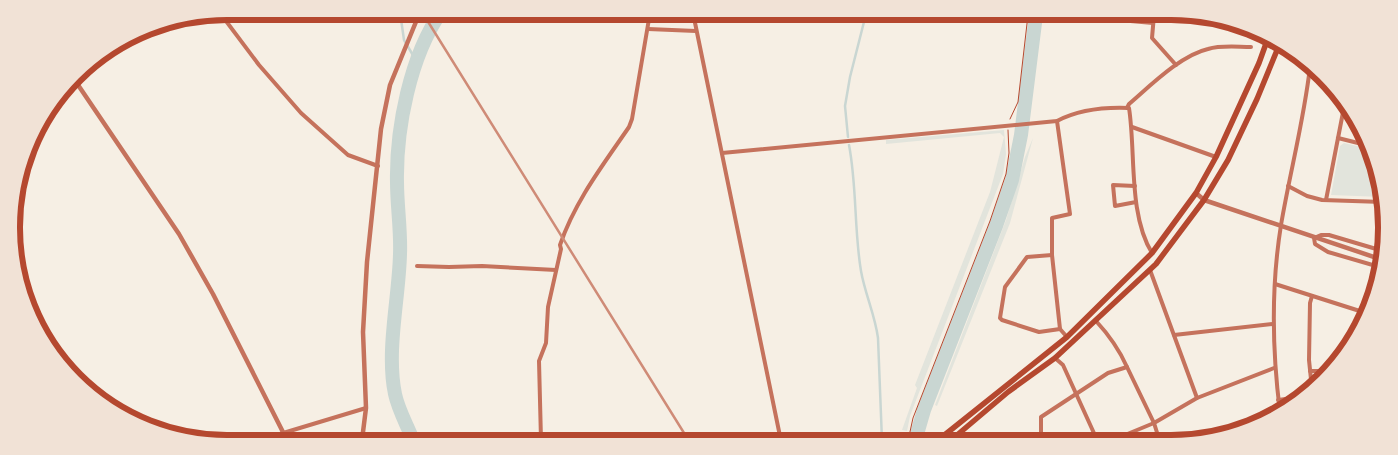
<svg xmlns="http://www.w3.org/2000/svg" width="1398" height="455" viewBox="0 0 1398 455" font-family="Arial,sans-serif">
  <rect width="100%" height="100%" fill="#f6efe4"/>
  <g fill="#e2e4dc">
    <path d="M1004 130 1006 154 1003 174 910 416 907 431 902 430 917 388 915 385 990 192 1004 137 1000 133 886 144V140Z"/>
    <path d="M1033 138 1010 223 937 406 935 405 1006 220 1025 157Z"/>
    <path d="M1344 143 1365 148 1367 152 1366 158 1372 160 1383 186V197L1331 195 1340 146Z"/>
  </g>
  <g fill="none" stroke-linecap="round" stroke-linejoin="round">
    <g stroke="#c9d6d2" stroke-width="2.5">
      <path d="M400 12 404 40 417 62"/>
      <path d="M848 137 845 106 850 77 866 14"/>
      <path d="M849 145C857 186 854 230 861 271 865 294 875 315 878 338L882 441"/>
      <path d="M20 273 50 348"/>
    </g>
    <g stroke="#c9d6d2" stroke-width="14">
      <path d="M413 440C407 425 398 409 395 394 386 351 399 298 400 254 401 230 397 206 397 182 396 129 410 56 441 12"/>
      <path d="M915 441 924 410 996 226 1012 180 1021 135 1036 15"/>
    </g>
    <g stroke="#b5482f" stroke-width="1">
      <path d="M1010 119 1018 102 1028 15"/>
      <path d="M908 441 913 418 990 221 1006 174 1009 153 1008 130"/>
    </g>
    <g stroke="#c5725c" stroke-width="4">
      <path d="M220 13 259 65 301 113 348 155 378 166"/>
      <path d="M693 13 781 441"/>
      <path d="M1154 15 1152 38 1176 65"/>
      <path d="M457 16 460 12"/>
      <path d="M1074 16 1153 23"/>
      <path d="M648 29 696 31"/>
      <path d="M1127 108 1129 104C1150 86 1181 55 1208 49 1221 45 1237 47 1251 47"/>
      <path d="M1057 121 1070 214 1052 218V255L1060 329 1067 337"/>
      <path d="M1132 127 1216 157"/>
      <path d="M1338 138 1366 145"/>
      <path d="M722 153 1057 121C1078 110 1105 107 1129 108 1136 152 1128 214 1152 253"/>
      <path d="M1135 186 1113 185 1115 206 1136 202"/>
      <path d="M1288 186 1307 196 1322 200 1383 202"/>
      <path d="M1326 200 1345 102"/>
      <path d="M1052 255 1027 257 1005 287 1000 318 1002 320 1039 332 1060 329"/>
      <path d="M417 266 449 267 482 266 556 270"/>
      <path d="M1383 268 1328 252 1315 244 1314 238 1321 235H1329L1383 251"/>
      <path d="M1150 270 1197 398"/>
      <path d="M1275 284 1366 313"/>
      <path d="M1096 321C1109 335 1119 349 1127 367"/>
      <path d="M1174 335 1273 324"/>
      <path d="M1055 358 1063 365 1098 442"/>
      <path d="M1310 371H1330"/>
      <path d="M1312 389 1309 360 1310 303 1312 296"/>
      <path d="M1278 400 1301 397"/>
      <path d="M1280 412C1272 349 1271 287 1281 225 1290 172 1304 120 1310 67"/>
      <path d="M260 440 366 408"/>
      <path d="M541 440 539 361 546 343 548 307 561 249 560 245C575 201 603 165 629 127L632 119 650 13"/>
      <path d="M1041 441V417L1108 373 1127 367 1154 423 1160 442"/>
      <path d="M1108 442 1154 423 1197 398 1274 368"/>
      <path d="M1193 442 1280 410"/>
    </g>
    <g stroke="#c5725c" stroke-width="4.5">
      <path d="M74 79 179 234 213 294 287 440"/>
      <path d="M1196 193 1204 200 1383 260"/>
      <path d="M362 440 366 408 363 332 367 262 381 129 390 85 420 12"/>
    </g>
    <g stroke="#b5482f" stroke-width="5.5">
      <path d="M937 441 1067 337 1152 253 1196 193 1216 157 1259 63 1268 38"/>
      <path d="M950 441 1008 392 1055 358 1156 264 1204 200 1228 160 1257 99 1280 43"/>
    </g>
    <path stroke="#cf8b77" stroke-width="2.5" d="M422 12 689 441"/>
  </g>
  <path d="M0 0H1398V455H0ZM227 20H1171A207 207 0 0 1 1378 227V228A207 207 0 0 1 1171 435H227A207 207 0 0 1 20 228V227A207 207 0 0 1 227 20Z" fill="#f1e2d6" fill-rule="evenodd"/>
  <path fill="none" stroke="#b5482f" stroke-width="6" d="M227 20H1171A207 207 0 0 1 1378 227V228A207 207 0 0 1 1171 435H227A207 207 0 0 1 20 228V227A207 207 0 0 1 227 20Z"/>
</svg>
